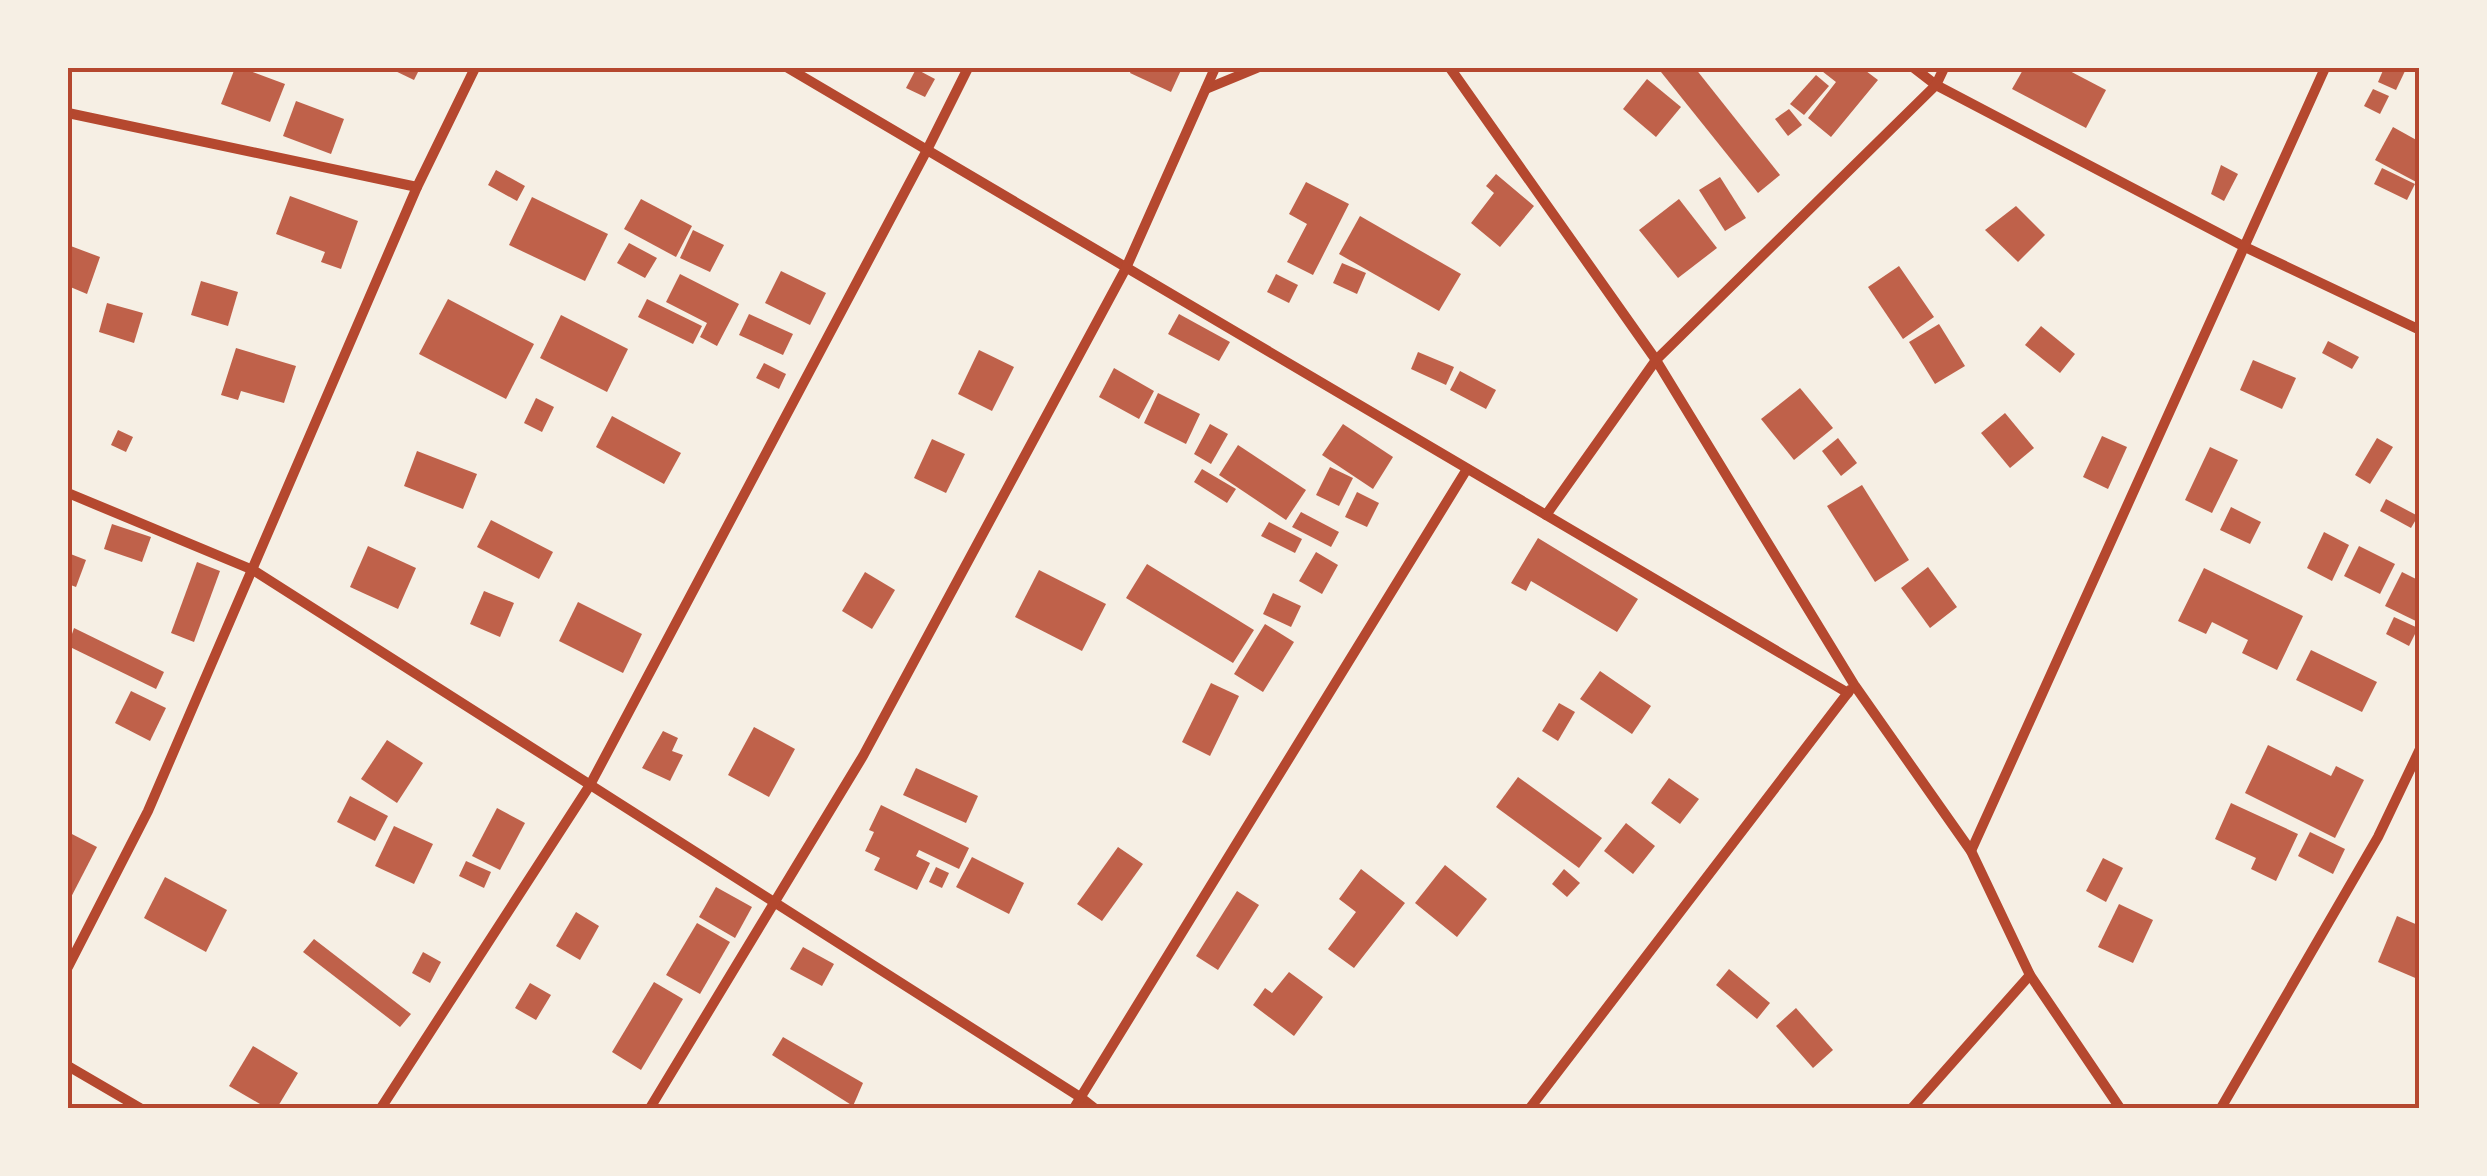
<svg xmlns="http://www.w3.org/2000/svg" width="2487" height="1176" viewBox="0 0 2487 1176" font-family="'Space Grotesk',sans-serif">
  <rect width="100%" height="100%" fill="#f6efe4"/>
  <g fill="#bf614a">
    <path d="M235 68H242L285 84 270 122 221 104Z"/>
    <path d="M389 68H420L414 80Z"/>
    <path d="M1132 68H1182L1171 92 1130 73Z"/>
    <path d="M1666 68H1695L1780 175 1758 193 1661 72Z"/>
    <path d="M1818 68H1862L1878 80 1831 137 1808 118 1836 82Z"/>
    <path d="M2024 68H2064L2106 90 2086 128 2012 89Z"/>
    <path d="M2384 68H2397L2405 71 2396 90 2378 82Z"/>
    <path d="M916 69 935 79 925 97 906 88Z"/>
    <path d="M1816 75 1829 86 1804 115 1790 104Z"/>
    <path d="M1647 79 1681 107 1656 137 1623 109Z"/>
    <path d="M2373 89 2389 96 2380 114 2364 106Z"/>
    <path d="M296 101 344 119 331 154 283 136Z"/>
    <path d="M1789 109 1802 125 1788 136 1775 119Z"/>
    <path d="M2393 127 2420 142V184L2375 160Z"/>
    <path d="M2221 165 2238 174 2224 201 2211 194Z"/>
    <path d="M2382 168 2415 184 2407 200 2374 184Z"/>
    <path d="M496 170 525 186 517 201 488 185Z"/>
    <path d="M1496 174 1534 206 1500 247 1471 223 1494 193 1486 186Z"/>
    <path d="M1720 177 1746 218 1725 231 1699 190Z"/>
    <path d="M1306 182 1349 204 1313 275 1287 262 1307 224 1289 214Z"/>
    <path d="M290 196 358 221 341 269 321 262 325 252 276 234Z"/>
    <path d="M532 197 608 234 585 281 509 245Z"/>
    <path d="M641 199 692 226 676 257 624 229Z"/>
    <path d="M1679 199 1717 248 1678 278 1639 230Z"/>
    <path d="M2016 206 2045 235 2018 262 1985 230Z"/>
    <path d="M1360 216 1461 274 1439 311 1339 254Z"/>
    <path d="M693 230 724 245 710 272 680 258Z"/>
    <path d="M629 243 657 258 645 278 617 263Z"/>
    <path d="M68 245 100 257 87 294 68 286Z"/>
    <path d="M1342 263 1366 273 1357 294 1333 283Z"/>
    <path d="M1899 266 1934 317 1903 339 1868 287Z"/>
    <path d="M781 271 826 293 810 325 765 303Z"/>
    <path d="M680 274 739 304 717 346 700 337 707 323 666 302Z"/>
    <path d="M1276 274 1298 285 1289 303 1267 292Z"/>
    <path d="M201 281 238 292 228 326 191 315Z"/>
    <path d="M448 299 534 344 506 399 419 354Z"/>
    <path d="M647 299 702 326 693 344 638 317Z"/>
    <path d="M107 303 143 313 134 343 99 332Z"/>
    <path d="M749 314 793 334 783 355 739 335Z"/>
    <path d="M1179 314 1230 342 1219 361 1168 334Z"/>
    <path d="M561 315 628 349 607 392 540 358Z"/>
    <path d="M1939 324 1965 366 1935 384 1909 342Z"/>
    <path d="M2041 326 2075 354 2060 373 2025 345Z"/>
    <path d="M2328 341 2359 357 2352 369 2322 353Z"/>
    <path d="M236 348 296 366 284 403 241 391 238 400 221 395Z"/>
    <path d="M979 350 1014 367 992 411 958 394Z"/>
    <path d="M1418 352 1454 367 1446 385 1411 369Z"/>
    <path d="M2253 360 2296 378 2282 409 2240 390Z"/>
    <path d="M764 363 786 374 779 389 756 378Z"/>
    <path d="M1114 368 1154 391 1139 419 1099 397Z"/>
    <path d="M1460 371 1496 390 1486 409 1450 390Z"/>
    <path d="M1800 388 1833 428 1794 460 1761 419Z"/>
    <path d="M1158 393 1200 414 1186 444 1144 423Z"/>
    <path d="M536 398 554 407 542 432 524 423Z"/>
    <path d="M2005 413 2034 448 2010 468 1981 433Z"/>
    <path d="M612 416 681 453 664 484 596 447Z"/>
    <path d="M1210 424 1228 434 1211 464 1194 454Z"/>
    <path d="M1343 424 1393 457 1373 489 1322 455Z"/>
    <path d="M118 430 133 437 126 452 111 445Z"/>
    <path d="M2102 436 2127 447 2108 489 2083 477Z"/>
    <path d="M1838 438 1857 463 1841 476 1822 451Z"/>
    <path d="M2377 438 2393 447 2370 484 2355 475Z"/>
    <path d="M932 439 965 454 946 493 914 478Z"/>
    <path d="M1238 445 1306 490 1286 520 1219 475Z"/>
    <path d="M2210 447 2238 460 2212 513 2185 500Z"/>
    <path d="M417 451 477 474 463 509 404 486Z"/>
    <path d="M1330 467 1353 478 1339 506 1316 495Z"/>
    <path d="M1202 469 1236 489 1227 503 1194 482Z"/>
    <path d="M1862 485 1909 560 1875 582 1827 506Z"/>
    <path d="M1357 492 1379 503 1367 527 1345 517Z"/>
    <path d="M2386 499 2418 516 2411 528 2380 511Z"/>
    <path d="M2231 507 2261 522 2250 544 2220 530Z"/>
    <path d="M1301 512 1339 532 1331 547 1292 527Z"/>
    <path d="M491 520 553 552 539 579 477 547Z"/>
    <path d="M1269 522 1302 539 1295 553 1261 536Z"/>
    <path d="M112 524 151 537 142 562 104 549Z"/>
    <path d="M2324 532 2349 545 2332 581 2307 568Z"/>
    <path d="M1538 538 1638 599 1617 632 1531 581 1526 591 1511 583Z"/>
    <path d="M368 546 416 568 398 609 350 587Z"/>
    <path d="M2359 546 2395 564 2380 594 2344 576Z"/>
    <path d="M1316 552 1338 565 1322 594 1299 581Z"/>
    <path d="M68 553 86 560 76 587 68 584Z"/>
    <path d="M197 562 220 571 194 642 171 633Z"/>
    <path d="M1147 564 1254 630 1233 663 1126 598Z"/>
    <path d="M1928 567 1957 607 1930 628 1901 588Z"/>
    <path d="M2204 568 2303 616 2277 670 2242 653 2248 640 2212 622 2206 634 2178 621Z"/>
    <path d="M1039 570 1106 604 1082 651 1015 617Z"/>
    <path d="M865 572 895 590 872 629 842 611Z"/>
    <path d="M2402 572 2420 581V623L2385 606Z"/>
    <path d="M484 591 514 603 500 637 470 624Z"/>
    <path d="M1273 593 1301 606 1291 627 1263 614Z"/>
    <path d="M578 602 642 634 623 673 559 641Z"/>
    <path d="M2394 617 2418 628 2409 646 2386 634Z"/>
    <path d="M1265 624 1294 642 1263 692 1234 674Z"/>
    <path d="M74 628 164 672 156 689 68 646Z"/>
    <path d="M2311 650 2377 682 2362 712 2296 680Z"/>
    <path d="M1600 671 1651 706 1632 734 1580 699Z"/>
    <path d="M1211 683 1239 696 1210 756 1182 742Z"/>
    <path d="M131 691 166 708 150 741 115 723Z"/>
    <path d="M1559 703 1575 712 1558 741 1542 731Z"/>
    <path d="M754 727 795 749 769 797 728 775Z"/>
    <path d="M663 731 678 738 672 751 683 755 670 781 642 768Z"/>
    <path d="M387 740 423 763 397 803 361 779Z"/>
    <path d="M2268 745 2331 776 2336 766 2364 780 2335 838 2245 793Z"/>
    <path d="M916 768 978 796 966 823 903 795Z"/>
    <path d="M1518 777 1602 838 1579 868 1496 807Z"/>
    <path d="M1669 778 1699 799 1680 824 1651 803Z"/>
    <path d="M350 796 388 816 375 841 337 822Z"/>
    <path d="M2231 803 2298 834 2276 881 2251 869 2256 858 2215 839Z"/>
    <path d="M881 805 969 848 959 869 919 850 916 856 930 863 917 890 874 870 880 858 865 851 874 832 869 830Z"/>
    <path d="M497 808 525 823 500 870 472 856Z"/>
    <path d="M1626 823 1655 846 1633 874 1604 851Z"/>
    <path d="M394 826 433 844 414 884 375 866Z"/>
    <path d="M68 832 97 847 68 903Z"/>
    <path d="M2310 832 2345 849 2333 874 2298 856Z"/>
    <path d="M1118 847 1143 864 1102 921 1077 904Z"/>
    <path d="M972 857 1024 883 1009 914 956 887Z"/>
    <path d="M2103 858 2123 868 2106 902 2086 891Z"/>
    <path d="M466 861 491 872 484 888 459 876Z"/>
    <path d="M1445 865 1487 899 1457 937 1415 903Z"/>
    <path d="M936 867 949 873 942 888 929 882Z"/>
    <path d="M1361 869 1405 903 1354 968 1328 949 1356 912 1339 899Z"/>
    <path d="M1564 869 1580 883 1567 897 1552 884Z"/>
    <path d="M165 877 227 910 206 952 144 918Z"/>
    <path d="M716 887 752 907 735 938 699 917Z"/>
    <path d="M1237 891 1259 905 1218 970 1196 956Z"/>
    <path d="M2119 904 2153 920 2133 963 2098 947Z"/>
    <path d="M576 912 599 926 580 960 556 946Z"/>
    <path d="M2397 916 2420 926V980L2378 962Z"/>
    <path d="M697 923 730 942 700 994 666 975Z"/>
    <path d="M314 939 411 1014 400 1027 303 952Z"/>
    <path d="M803 947 834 964 822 986 790 969Z"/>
    <path d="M423 952 441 962 430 983 412 973Z"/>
    <path d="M1729 969 1770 1003 1757 1019 1716 985Z"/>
    <path d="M1289 972 1323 997 1294 1036 1253 1005 1265 988 1272 993Z"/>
    <path d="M654 982 683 999 641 1070 612 1052Z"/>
    <path d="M530 983 551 995 536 1020 515 1008Z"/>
    <path d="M1796 1008 1833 1050 1813 1068 1776 1026Z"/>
    <path d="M783 1037 863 1083 853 1106 772 1055Z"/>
    <path d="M253 1046 298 1073 277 1108H267L229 1086Z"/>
  </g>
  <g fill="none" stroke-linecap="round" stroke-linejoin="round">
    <g stroke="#b5482f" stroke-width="10">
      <path d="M788 68 1848 693"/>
      <path d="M1450 68 1656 360 1855 686 1971 851 2030 975 2120 1108"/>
      <path d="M1914 68 1936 85 2245 247 2420 330"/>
      <path d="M1206 89 1257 68"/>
      <path d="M68 113 417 187"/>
      <path d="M68 493 253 570 1080 1097 1094 1108"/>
      <path d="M1546 515 1656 360 1936 85 1944 68"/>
      <path d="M1971 851 2325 68"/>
      <path d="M68 967 148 811 417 187 475 68"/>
      <path d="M68 1066 140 1108"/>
      <path d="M381 1108 590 785 927 150 968 68"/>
      <path d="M650 1108 863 756 1126 268 1215 68"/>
      <path d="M1074 1108 1467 469"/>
      <path d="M1530 1108 1850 690"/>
      <path d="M1912 1108 2030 975"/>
      <path d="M2221 1108 2378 837 2420 749"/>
    </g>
  </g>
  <rect width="2487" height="1176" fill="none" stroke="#f6efe4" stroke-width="140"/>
  <rect x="70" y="70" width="2347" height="1036" fill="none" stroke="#b5482f" stroke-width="4"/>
</svg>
